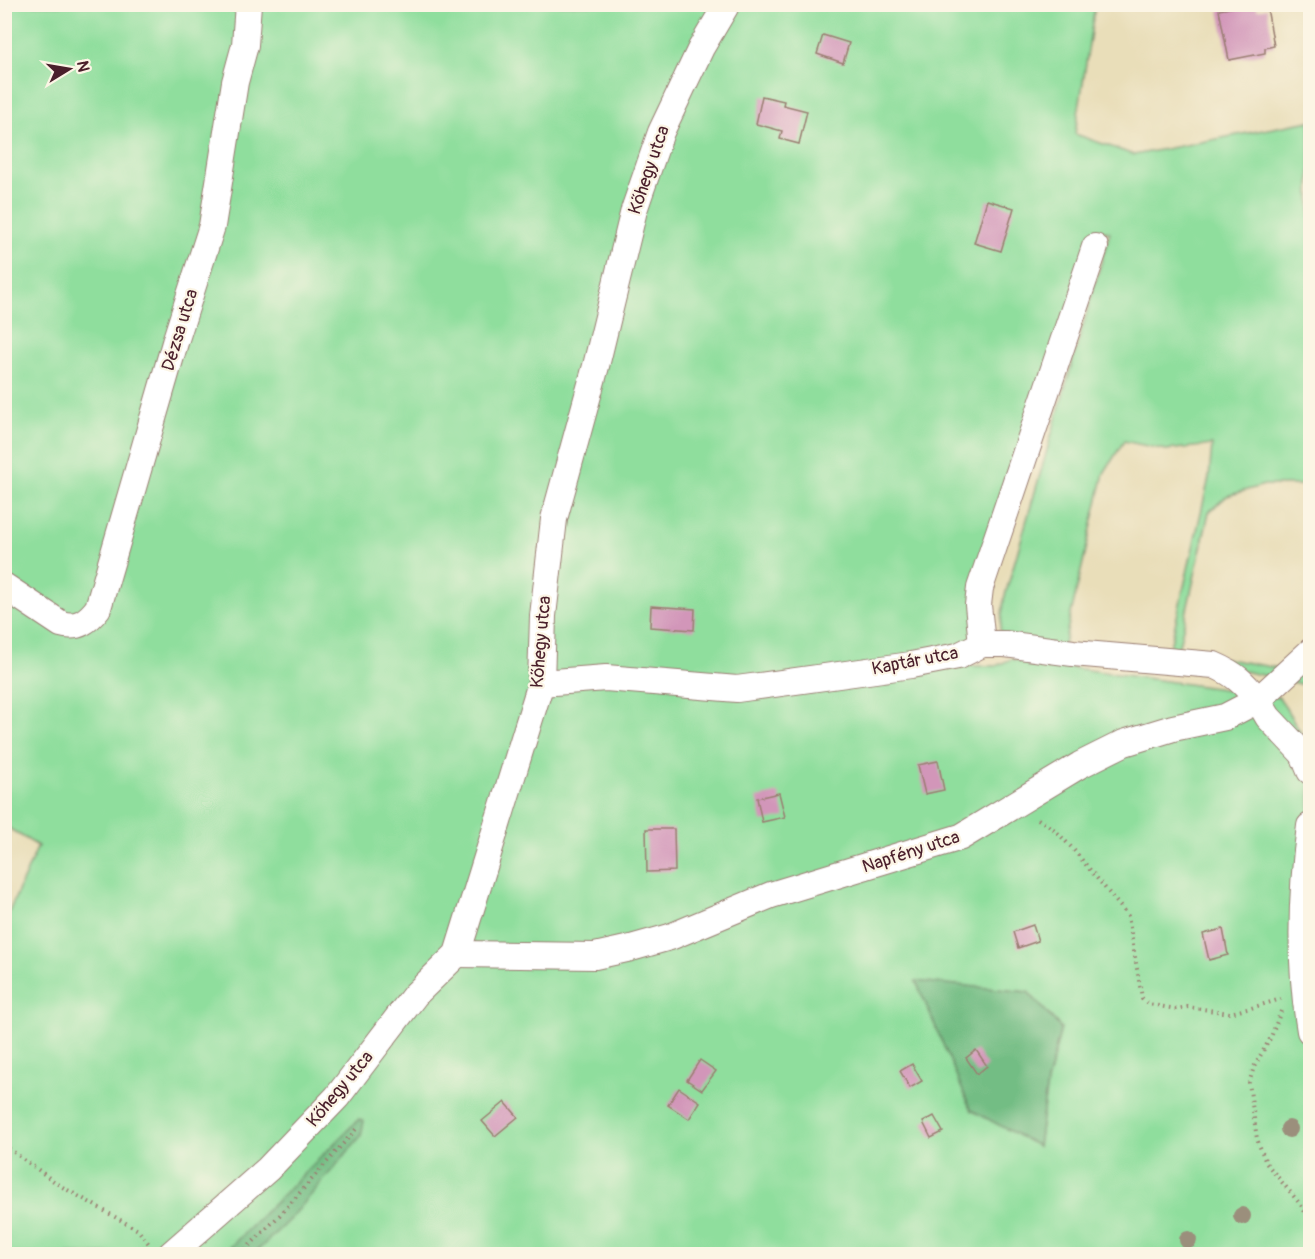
<svg xmlns="http://www.w3.org/2000/svg" width="1315" height="1259" viewBox="0 0 1315 1259" font-family="Pangolin,sans-serif">
  <rect width="100%" height="100%" fill="#fcf5e5"/>
  <filter id="ink" filterUnits="userSpaceOnUse"><feTurbulence type="fractalNoise" baseFrequency=".0167" numOctaves="2"/><feDisplacementMap in="SourceGraphic" scale="12" xChannelSelector="R" yChannelSelector="G"/><feConvolveMatrix kernelMatrix="1 2 1 2 8 2 1 2 1" color-interpolation-filters="sRGB"/></filter>
  <filter id="wash" filterUnits="userSpaceOnUse"><feTurbulence type="fractalNoise" baseFrequency=".008" numOctaves="4" result="noise"/><feDisplacementMap in="SourceGraphic" scale="24" xChannelSelector="R" yChannelSelector="G"/><feGaussianBlur stdDeviation="1.35" result="paint"/><feColorMatrix in="noise" values="0 0 0 0 0 0 0 0 0 0 0 0 0 0 0 0 0 1.4 0 .05"/><feComposite in="paint" operator="in"/></filter>
  <g filter="url(#wash)">
    <rect width="100%" height="100%" fill="#e9deb9"/>
    <path fill="#8fde9d" stroke="#6c7e64" stroke-width="1.5" fill-rule="evenodd" d="M5 5H1095L1075 134 1134 155 1310 121V485H1264L1227 496 1209 512 1178 650 1310 674V686L1243 671 1167 660 1209 478 1212 445 1166 450 1124 441 1104 473 1063 648 1007 643 1000 630 1004 599 1110 232H1099L966 666H996L1011 659 1279 697 1310 748V1254H5V921L38 846 5 826ZM916 982 1028 992 1061 1028 1047 1082 1038 1146Z"/>
    <g fill="#73bd84" stroke="#5e6e58" stroke-width="1.5">
      <path d="M916 981 1028 992 1061 1028 1047 1082 1038 1146 971 1110Z"/>
      <path d="M359 1119 364 1121 361 1136 293 1216 254 1254H223Z"/>
    </g>
    <g id="blocks">
      <g fill="#d296b9">
        <path d="M1250 4H1256L1257 10 1267 8 1274 46 1265 48V53L1229 60 1219 10Z"/>
        <path d="M823 35 849 43 843 63 817 54Z"/>
        <path d="M762 96 784 101 783 105 807 111 799 144 780 139 782 131 756 124Z"/>
        <path d="M987 200 1014 208 1001 251 974 243Z"/>
        <path d="M651 606 695 609 694 630 650 627Z"/>
        <path d="M938 761 944 790 925 794 918 765Z"/>
        <path d="M779 793 785 817 762 822 757 798Z"/>
        <path d="M646 829H674L675 871 647 872Z"/>
        <path d="M1033 925 1038 941 1018 948 1013 932Z"/>
        <path d="M1223 929 1228 955 1209 960 1203 934Z"/>
        <path d="M976 1050 987 1066 977 1074 966 1058Z"/>
        <path d="M700 1060 716 1071 702 1090 687 1080Z"/>
        <path d="M912 1064 922 1081 910 1088 900 1071Z"/>
        <path d="M679 1088 700 1102 689 1119 668 1105Z"/>
        <path d="M505 1102 518 1117 495 1136 482 1121Z"/>
        <path d="M934 1116 943 1132 931 1138 923 1122Z"/>
      </g>
    </g>
  </g>
  <g filter="url(#ink)">
    <use href="#blocks" fill-opacity="0" stroke="#9a7e72" stroke-width="1.5"/>
    <g fill="none" stroke-linecap="round" stroke-linejoin="round">
      <defs>
        <g id="street">
          <path d="M4 586 61 624C78 629 88 621 98 608L176 339 212 226 235 82 245 45 248 4"/>
          <path d="M982 644 978 605 980 588 1095 247"/>
          <path d="M541 683 606 678 737 689 911 665 958 656 982 644H1005L1073 653 1214 665C1235 674 1243 682 1258 700L1310 652"/>
          <path d="M1310 826C1301 893 1299 964 1310 1031"/>
          <path d="M457 954 595 956 631 948 670 937 771 895 961 837 1080 765 1124 743 1173 728 1225 717 1258 700 1268 717 1303 754 1310 771"/>
          <path d="M171 1254 268 1169 337 1097 415 995 457 954 541 683 543 616 554 519 596 366 634 210 661 132 701 48 727 4"/>
        </g>
      </defs>
      <use href="#street" stroke="#9a7e72" stroke-width="28"/>
      <g stroke="#9a7e72" stroke-width="4" stroke-dasharray="1.5 4.5" stroke-linecap="butt">
        <path d="M1038 819 1055 830 1073 849 1128 916 1142 998 1148 1004 1176 1009 1188 1007 1230 1013 1251 1008 1281 999"/>
        <path d="M1281 1011 1271 1037 1254 1067 1249 1083 1257 1139 1266 1163 1301 1205 1310 1221"/>
        <path d="M4 1145 59 1185 138 1230 149 1244"/>
        <path d="M241 1254 282 1213 357 1128"/>
      </g>
      <use href="#street" stroke="#fff" stroke-width="26"/>
    </g>
    <g fill="#9b8f7b">
      <circle cx="1289" cy="1129" r="9"/>
      <circle cx="1242" cy="1216" r="9"/>
      <circle cx="1188" cy="1240" r="9"/>
    </g>
  </g>
  <g text-anchor="middle" dominant-baseline="central" stroke-width="4.5" stroke-linejoin="round" paint-order="stroke">
    <g font-size="18" fill="#4a1f2b" stroke="#fcf5e5">
      <text transform="translate(649 170) rotate(-71)">Kőhegy utca</text>
      <text transform="translate(180 330) rotate(-73)">Dézsa utca</text>
      <text transform="translate(541 642) rotate(-85)">Kőhegy utca</text>
      <text transform="translate(915 661) rotate(-11)">Kaptár utca</text>
      <text transform="translate(911 852) rotate(-18)">Napfény utca</text>
      <text transform="translate(340 1089) rotate(-50)">Kőhegy utca</text>
    </g>
  </g>
  <rect width="1315" height="1259" fill="none" stroke="#fcf5e5" stroke-width="24"/>
  <g transform="translate(69 69) rotate(79)" stroke="#fcf5e5" stroke-width="4.5" paint-order="stroke">
  <path d="M0-4.5L10 22L0 15L-10 22Z" fill="#4a1f2b"/>
  <text y="-9" font-size="16" font-weight="bold" text-anchor="middle" fill="#4a1f2b">N</text>
  </g>
</svg>
